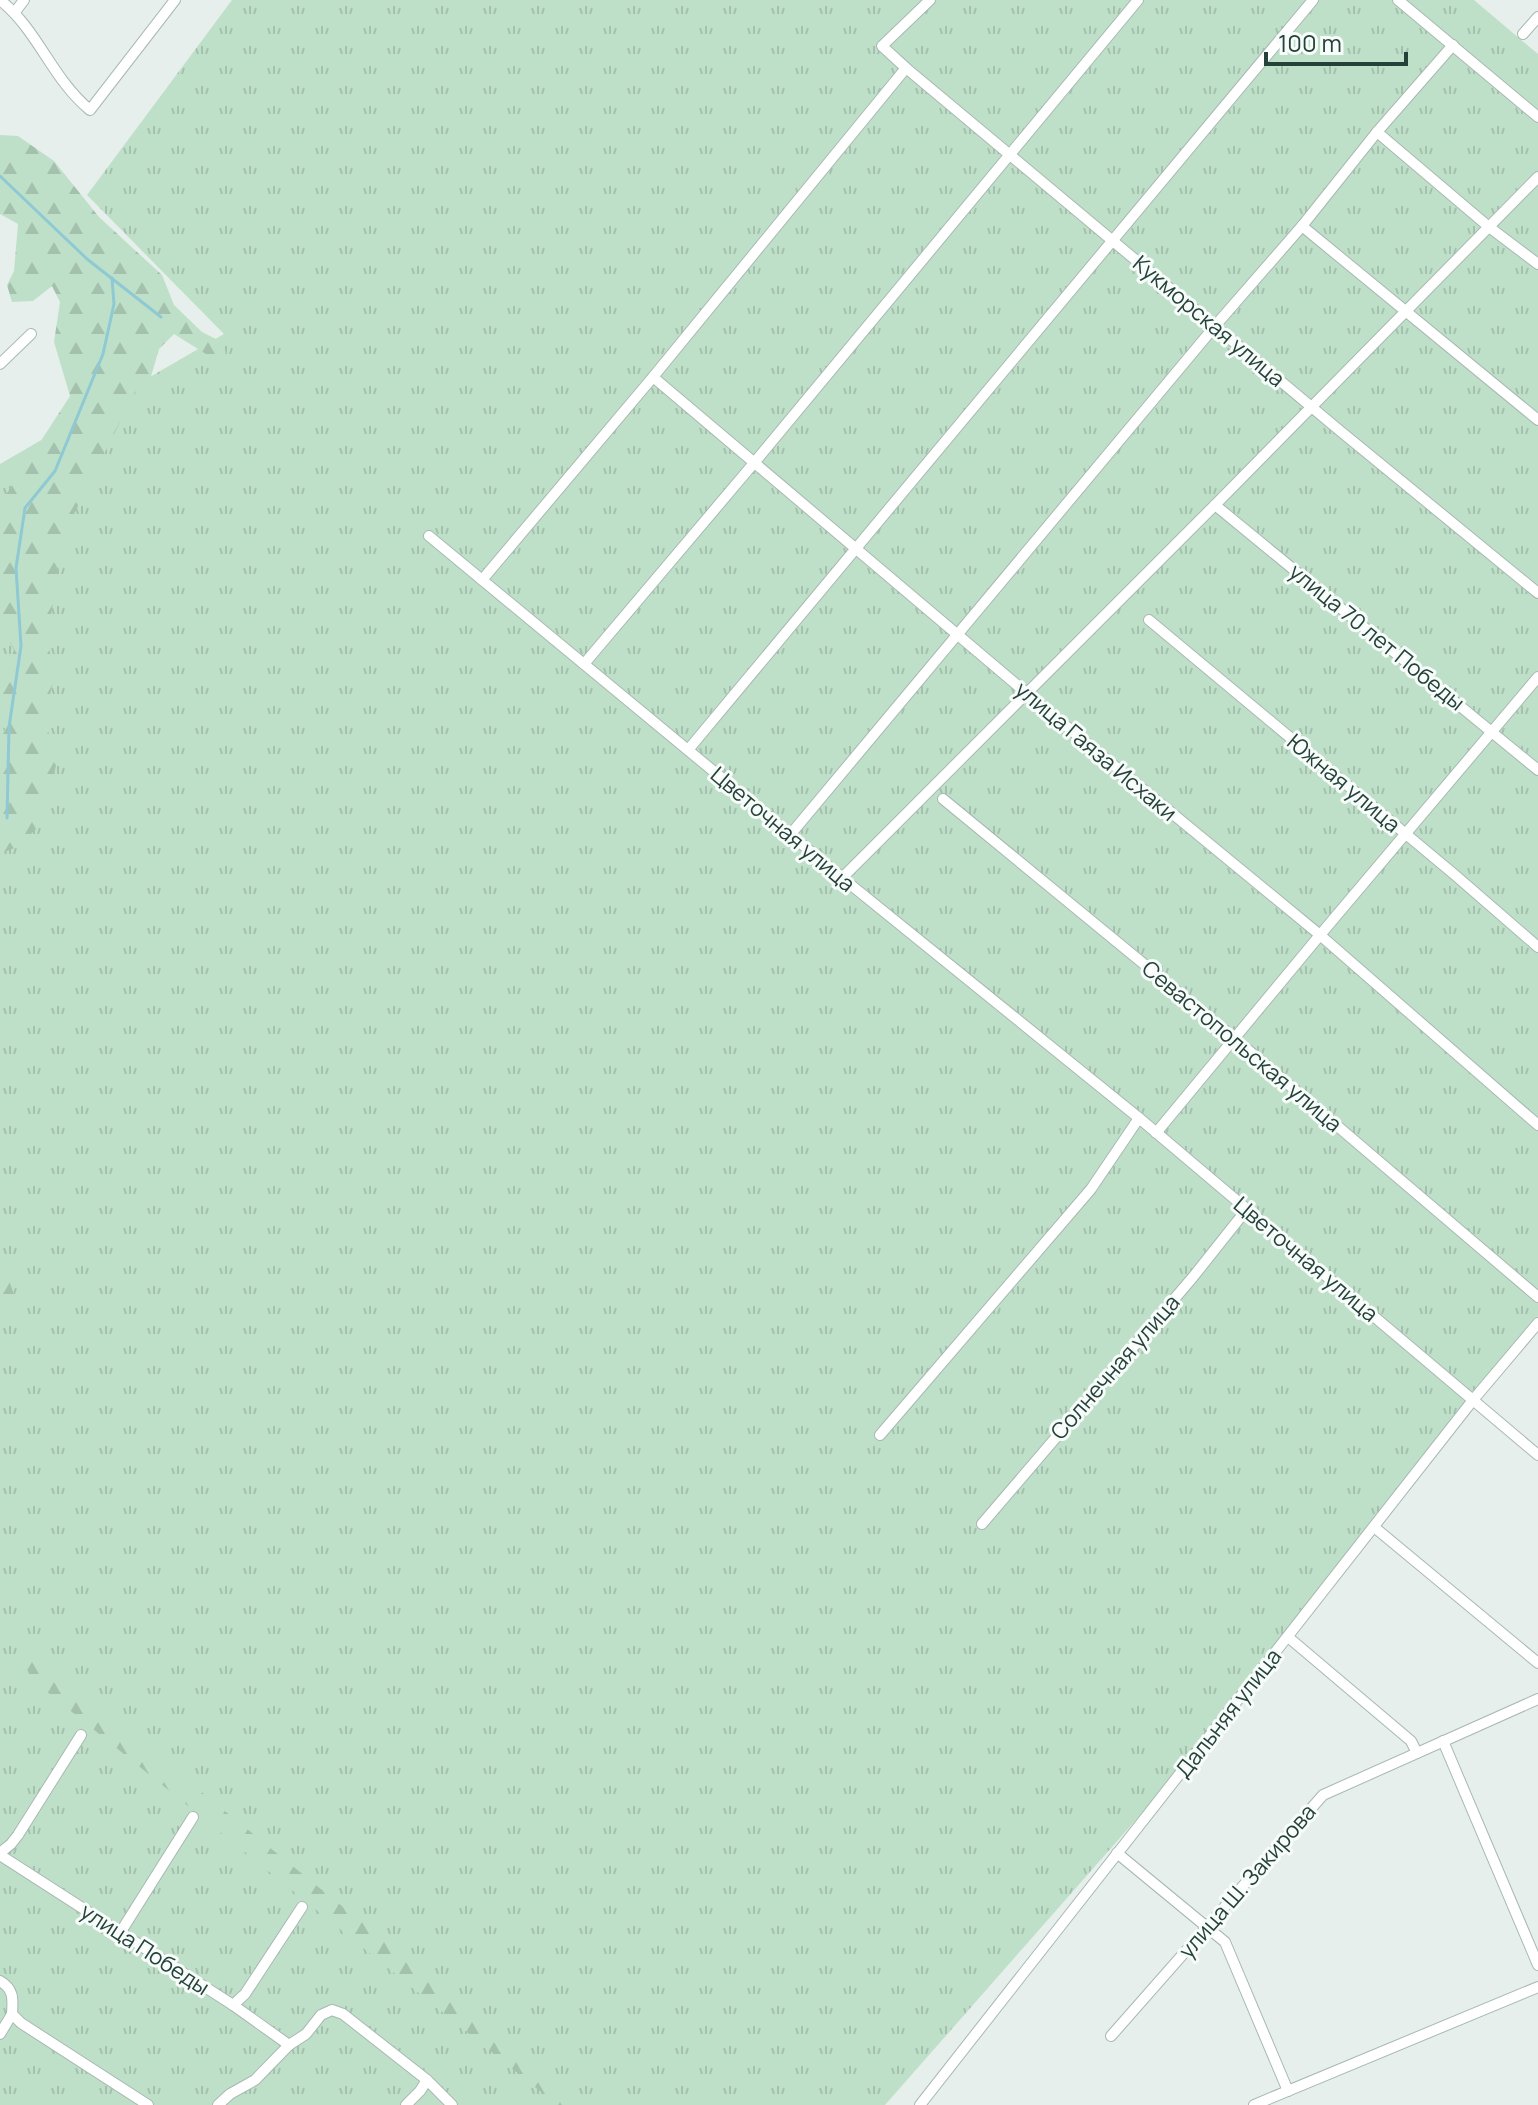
<svg xmlns="http://www.w3.org/2000/svg" width="1538" height="2105" viewBox="0 0 1538 2105" font-family="Manrope,sans-serif">
  <defs>
    <pattern id="grass-tufts" width="24" height="20" patternUnits="userSpaceOnUse" patternTransform="scale(2)"><rect width="24" height="20" fill="#bfe0c8"/><path d="M3 7l-1-3M5 7V3M7 7l1-3M15 17l-1-3M17 17v-4M19 17l1-3" fill="none" stroke="#a4c1ad"/></pattern>
    <pattern id="forest-firs" width="22" height="20" patternUnits="userSpaceOnUse" patternTransform="scale(2)"><rect width="22" height="20" fill="#bfe0c8"/><path d="M5 1l3.5 6h-7zM16 11l3.5 6h-7z" fill="#a4c1ad"/></pattern>
  </defs>
  <rect width="100%" height="100%" fill="#e6efeb"/>
  <path fill="url(#grass-tufts)" d="M232 0H1474L1538 54V1316L1207 1739 885 2105H0V464L224 334 87 195Z"/>
  <g fill="url(#forest-firs)">
    <path d="M0 135 18 136 54 161 99 217 162 275 174 305 202 332 222 342 226 353 214 359 174 334 159 349 150 380 135 392 64 534 47 640 55 675 44 718 57 760 45 820 19 846 0 854V736L5 730 0 690 14 650 0 624V504L70 396 54 342 60 302 52 286 33 301 12 302 7 285 14 271 18 224 0 214Z"/>
    <path d="M0 1253 18 1307 9 1317 0 1316Z"/>
    <path d="M30 1658 45 1665 587 2105H557L35 1682 27 1669Z"/>
  </g>
  <g fill="none" stroke-linecap="round" stroke-linejoin="round">
    <g stroke="#8ec9d4" stroke-width="3">
      <path d="M0 176 87 259 161 317"/>
      <path d="M7 818 9 727 21 646 16 568 25 508 55 471 103 354 114 304 112 278"/>
    </g>
    <defs>
      <g id="street">
        <path d="M0 0C38 30 52 79 90 110L175 0"/>
        <path d="M930 0 882 46 906 68 1339 430 1538 593"/>
        <path d="M1398 0 1538 117"/>
        <path d="M15 12 24 0"/>
        <path d="M1523 34 1538 17"/>
        <path d="M1377 132 1489 227 1538 264"/>
        <path d="M1302 226 1538 420"/>
        <path d="M0 364 31 334"/>
        <path d="M653 377 1043 707 1320 935 1538 1125"/>
        <path d="M1215 505 1538 770"/>
        <path d="M429 536 856 889 1139 1118 1538 1455"/>
        <path d="M482 580 653 377 906 68"/>
        <path d="M1149 620 1455 875 1538 947"/>
        <path d="M584 664 754 463 1138 0"/>
        <path d="M688 750 1313 0"/>
        <path d="M943 799 1234 1038 1538 1297"/>
        <path d="M790 835 1215 326 1302 226 1377 132 1453 45"/>
        <path d="M842 878 1215 505 1538 177"/>
        <path d="M1156 1133 1320 935 1538 677"/>
        <path d="M880 1435 1091 1189 1139 1118"/>
        <path d="M982 1524 1193 1277 1247 1209"/>
        <path d="M1374 1527 1538 1663"/>
        <path d="M1288 1637 1411 1741 1417 1753"/>
        <path d="M1443 1741 1538 1965"/>
        <path d="M0 1853 11 1844 18 1835 81 1735"/>
        <path d="M1117 1853 1225 1942 1288 2091"/>
        <path d="M0 1855 233 2005 289 2045"/>
        <path d="M120 1933 193 1817"/>
        <path d="M0 1981C14 1989 13 1999 12 2014L21 2023 148 2105"/>
        <path d="M233 2005 245 1994 302 1907"/>
        <path d="M0 2034 12 2014"/>
        <path d="M1111 2036 1323 1795 1538 1699"/>
        <path d="M218 2105 230 2094 255 2080 289 2045 306 2034 321 2015 332 2010 343 2014 427 2080 452 2105"/>
        <path d="M406 2105 420 2091 427 2080"/>
        <path d="M920 2105 1473 1400 1538 1323"/>
        <path d="M1254 2105 1538 1987"/>
      </g>
    </defs>
    <use href="#street" stroke="#a8b8b2" stroke-width="12"/>
    <use href="#street" stroke="#fff" stroke-width="10"/>
  </g>
  <g text-anchor="middle" dominant-baseline="central" stroke-width="6" stroke-linejoin="round" paint-order="stroke">
    <g font-size="22" fill="#24423a" stroke="#f7fbf9">
      <text transform="translate(1209 321) rotate(40)">Кукморская улица</text>
      <text transform="translate(1377 637) rotate(39)">улица 70 лет Победы</text>
      <text transform="translate(1096 751) rotate(40)">улица Гаяза Исхаки</text>
      <text transform="translate(1344 783) rotate(40)">Южная улица</text>
      <text transform="translate(783 829) rotate(40)">Цветочная улица</text>
      <text transform="translate(1242 1046) rotate(40)">Севастопольская улица</text>
      <text transform="translate(1306 1259) rotate(40)">Цветочная улица</text>
      <text transform="translate(1115 1367) rotate(-49)">Солнечная улица</text>
      <text transform="translate(1228 1713) rotate(-52)">Дальняя улица</text>
      <text transform="translate(1247 1881) rotate(-49)">улица Ш. Закирова</text>
      <text transform="translate(145 1949) rotate(33)">улица Победы</text>
    </g>
  </g>
  <path d="M1266 52v12h140v-12" fill="none" stroke="#24423a" stroke-width="4"/>
  <text x="1278" y="52" font-size="24" fill="#24423a" stroke="#f7fbf9" stroke-width="6" paint-order="stroke">100 m</text>
</svg>
